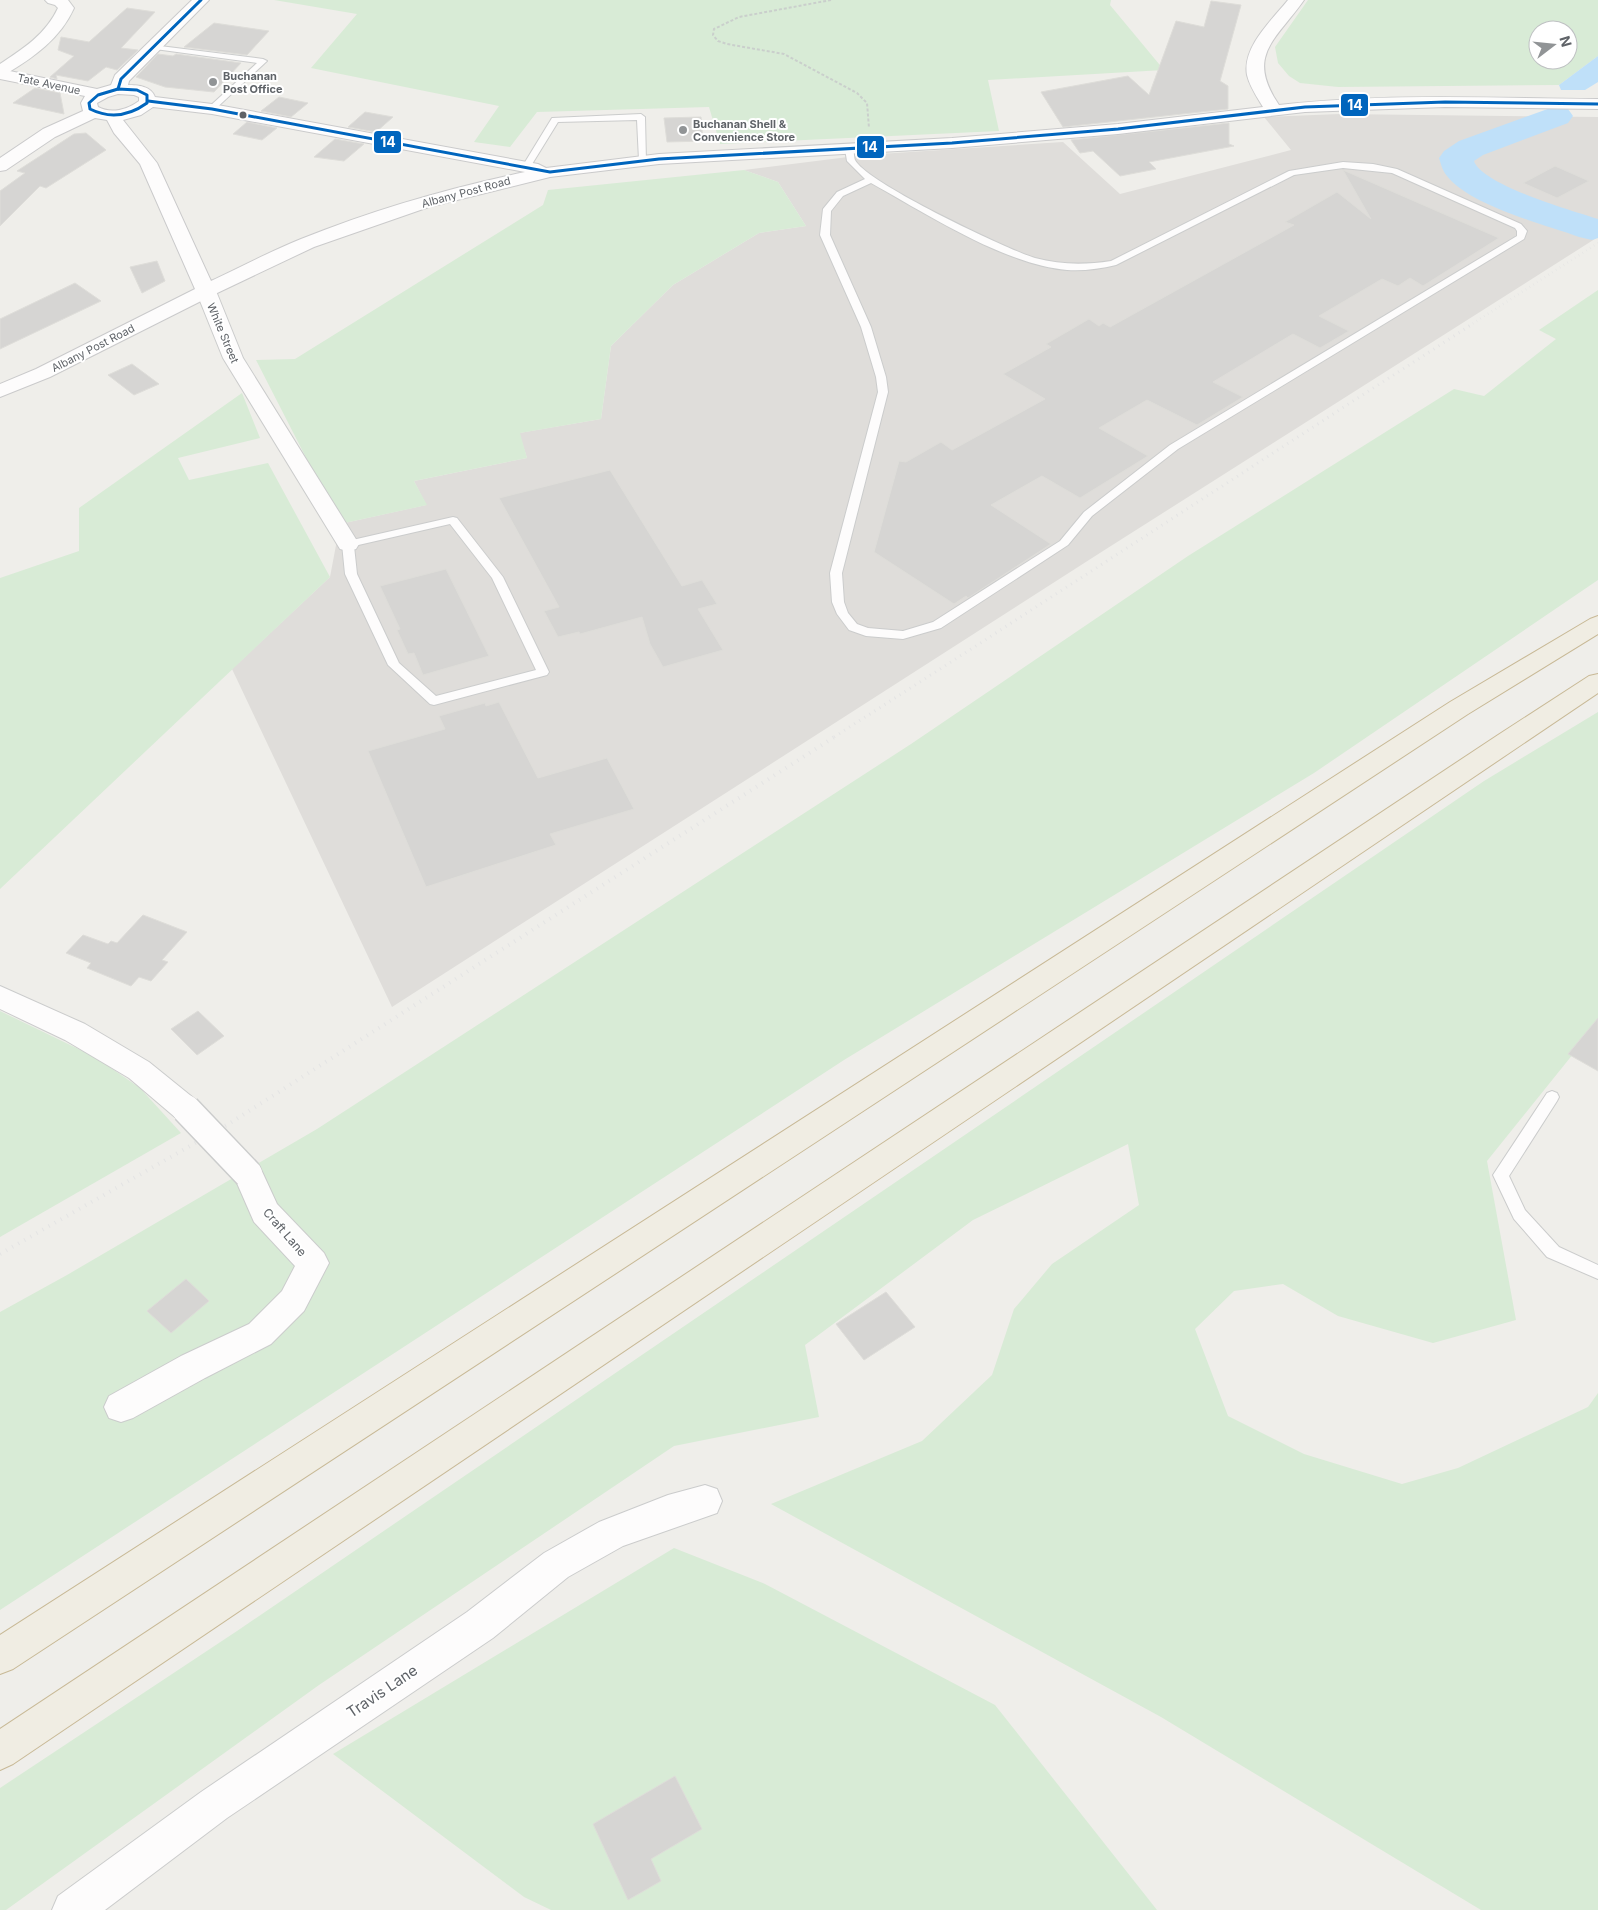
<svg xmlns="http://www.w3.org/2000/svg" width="1598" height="1910" viewBox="0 0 1598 1910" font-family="Inter,sans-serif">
  <rect width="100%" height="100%" fill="#efeeea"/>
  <path fill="#dfddda" d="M1340 114 1598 117V237L1103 551 392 1007 232 669 330 577 340 524 426 505 414 481 527 458 519 433 601 419 611 346 673 285 759 233 806 226 778 182 744 170 864 155 1063 142 1120 194 1291 150 1264 117Z"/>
  <g fill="#d8ebd6" fill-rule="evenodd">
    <path d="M274 0H1111L1110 5 1164 70 988 80 999 131 720 144 709 107 537 112 510 147 474 142 499 106 311 68 357 14Z"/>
    <path d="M1308 0H1598V56L1559 85 1338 87 1300 83 1289 76 1278 63 1275 47ZM1538 30H1568V60H1538Z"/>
    <path d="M744 170 778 182 806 226 759 233 673 285 611 346 601 419 520 433 527 458 414 481 427 505 340 524 256 360 295 359 543 205 548 190Z"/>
    <path d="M1598 290V580L1314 773 844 1060 0 1610V1312L67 1275 317 1129 911 744 1188 556 1454 389 1484 396 1556 339 1539 330Z"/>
    <path d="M242 393 260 438 178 458 189 480 268 463 330 577 0 889V578L79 551V508Z"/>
    <path d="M1598 712V1023L1487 1161 1516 1320 1433 1343 1338 1316 1283 1284 1234 1291 1195 1329 1228 1416 1304 1454 1402 1484 1458 1468 1588 1407 1598 1393V1910H1481L1161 1717 771 1504 922 1441 992 1375 1014 1309 1052 1264 1139 1205 1128 1144 973 1220 805 1345 819 1417 674 1446 319 1685 6 1910H0V1788L237 1631 1484 781Z"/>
    <path d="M0 1011 95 1057 140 1088 181 1133 0 1237Z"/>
    <path d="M674 1548 765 1584 995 1705 1157 1910H551L524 1897 333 1754Z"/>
  </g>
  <path fill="#bfe0f9" d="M1598 56V82L1585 90H1561L1559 85Z"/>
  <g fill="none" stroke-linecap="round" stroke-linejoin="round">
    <path fill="#bfe0f9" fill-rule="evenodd" d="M1556 106 1568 109 1573 116 1568 123 1483 155 1474 161C1482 185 1573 211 1598 219V238L1592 240 1579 237C1543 224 1471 206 1447 176 1442 170 1441 164 1439 158L1444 151 1459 141Z"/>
  </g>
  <g fill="#d6d5d3" stroke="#deddd9">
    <path d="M1211 1 1241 5 1220 81 1228 86V109L1063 127 1041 92 1128 76 1149 95 1176 21 1204 27Z"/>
    <path d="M127 8 155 12 121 48 138 50 117 70 106 67 88 81 56 75 57 79 50 77 74 56 58 50 61 37 89 42Z"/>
    <path d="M214 23 269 31 247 55 184 47Z"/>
    <path d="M158 54 173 56 176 54 241 63 214 92 165 87 136 77Z"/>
    <path d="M35 88 60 93 64 114 13 103Z"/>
    <path d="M279 97 308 103 291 117 261 111Z"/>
    <path d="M365 112 393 117 376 132 348 127Z"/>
    <path d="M701 117 703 141 667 142 664 118Z"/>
    <path d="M247 122 277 128 262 140 233 134Z"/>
    <path d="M1229 123V144L1234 146 1149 162 1156 169 1120 176 1093 151 1080 153 1071 140Z"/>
    <path d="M86 133 106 150 46 188 40 186 0 226V191L25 173 17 171 74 134Z"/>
    <path d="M335 139 364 144 344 161 314 157Z"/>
    <path d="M1555 166 1589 181 1557 198 1523 183Z"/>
    <path d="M1343 170 1499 238 1423 286 1410 278 1398 286 1382 279 1319 316 1349 331 1320 348 1293 334 1213 382 1243 397 1197 425 1147 400 1099 428 1148 456 1080 498 1042 476 991 505 1051 544 968 598 966 596 954 604 874 552 899 461 906 462 941 442 952 450 1045 399 1003 374 1051 347 1046 344 1089 319 1099 326 1103 323 1110 327 1294 225 1285 222 1337 192 1371 219Z"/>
    <path d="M157 261 165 281 142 293 130 267Z"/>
    <path d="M75 283 101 301 0 349V319Z"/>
    <path d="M132 364 159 384 134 395 108 375Z"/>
    <path d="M610 470 682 586 702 580 717 604 698 609 723 650 663 667 650 644 642 617 580 634 579 632 558 637 544 611 559 607 499 498Z"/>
    <path d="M446 569 489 656 423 675 414 653 408 654 397 630 400 629 380 586Z"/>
    <path d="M499 702 538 778 607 758 634 809 550 834 556 845 426 887 368 751 445 729 439 716 485 703 486 706Z"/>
    <path d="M143 915 187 932 162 960 168 962 151 981 139 977 131 986 87 968 91 963 66 953 83 935 108 944 111 941 117 943Z"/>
    <path d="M198 1011 224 1036 197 1055 171 1029Z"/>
    <path d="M1598 1018V1071L1568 1054Z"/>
    <path d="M186 1279 209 1301 171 1333 147 1311Z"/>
    <path d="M886 1292 915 1327 864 1360 836 1324Z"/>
    <path d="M675 1776 702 1829 651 1859 661 1881 628 1900 593 1824Z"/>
  </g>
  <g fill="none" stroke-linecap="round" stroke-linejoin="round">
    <defs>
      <g id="lane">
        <path d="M152 45 263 59 267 61 212 112 208 109 209 107 257 63 155 49H152Z"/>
        <path d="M641 114 645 117 646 162 639 160 637 120 558 122 529 169 526 170 522 167 552 118Z"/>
        <path d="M849 146 853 149C854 152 854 158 855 160 867 183 1006 249 1035 258 1061 265 1085 265 1111 261L1289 171 1343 162 1373 164 1397 169 1521 224 1527 231 1524 239 1178 449 1092 516 1068 545 941 628 903 639 866 636 849 630 837 614 832 602 830 573 878 392 876 377 861 327 820 235 823 209 837 192 865 179 847 161 845 149ZM1343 168 1392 173 1515 228 1517 231V236L1170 445 1084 512 1060 541 933 622 903 631 868 628 857 624 848 613 844 602 842 573 888 392 886 377 871 327 830 235 831 211 843 196 871 183C925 213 1005 265 1067 270 1083 271 1100 269 1116 265L1294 175Z"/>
        <path d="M453 517 457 518 503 577 549 672 547 675 434 705 430 704 388 665 345 574 342 544 348 541ZM450 524 492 578 536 670 436 696 399 663 357 574 354 546Z"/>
        <path d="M1552 1091 1557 1093 1559 1097 1557 1101 1509 1176 1525 1210 1559 1247 1598 1265V1279L1547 1257 1514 1219 1493 1175 1547 1093Z"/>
      </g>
      <g id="street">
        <path d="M45 0H68L74 8C60 39 34 57 6 74L0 76V64C23 49 46 34 58 8L55 5 48 3Z"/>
        <path d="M206 285 213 287 216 291 243 358 359 544 356 549 348 551 340 549 223 358 196 291 199 287Z"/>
        <path d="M0 986 85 1024 149 1062 196 1100 201 1109 196 1118 186 1121 176 1118 129 1078 65 1040 0 1009Z"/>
        <path d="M248 1161 259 1165 277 1204 324 1253 329 1263 304 1311 271 1344 205 1378 133 1418 121 1422 109 1418 104 1407 109 1396 181 1356 249 1324 282 1291 295 1266 254 1222 233 1174 237 1165Z"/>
        <path d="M705 1485 717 1489 722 1501 717 1513 623 1546 568 1577 493 1638 227 1818 105 1910H52L58 1896 201 1792 467 1612 544 1553 599 1522 668 1495Z"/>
      </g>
      <path id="secondary" d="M192 0H209L129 81 128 85C138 85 151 86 155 97L212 104 538 164 546 168 659 154 952 138 1118 124 1263 107C1257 97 1250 87 1247 75 1242 47 1272 20 1288 0H1304C1276 40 1245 55 1279 105 1384 93 1493 98 1598 99V109L1445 107 1305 112 1118 134 952 148 659 164 550 177 429 207 314 247 213 295 50 377 0 397V384L36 369 195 289 140 164 114 133 107 120 95 118 55 137 6 170 0 171V158L43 129 83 111 81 103 85 96 0 79V69L97 89 111 85 115 75ZM118 94 134 95 139 97V101C127 110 111 114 98 107L97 103 108 97ZM153 107 212 114 525 172C449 188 373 210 301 239 271 251 241 267 211 281L157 163 123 120 141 115Z"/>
      <g id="highway">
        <path d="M1598 616V634L1468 714 13 1669 0 1674V1635L1450 702 1590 619Z"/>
        <path d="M1598 674V693L13 1764 0 1770V1729L1498 735 1589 676Z"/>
      </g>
    </defs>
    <use href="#lane" stroke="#cbcccc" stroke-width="2"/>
    <use href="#street" stroke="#cbcccc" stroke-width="2"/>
    <use href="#secondary" stroke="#cacacb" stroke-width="2"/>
    <use href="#highway" stroke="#c8b996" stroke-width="2"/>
    <path stroke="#cacfcc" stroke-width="2" stroke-dasharray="3 2" stroke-linecap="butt" d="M831 0 739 17 714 29 713 35 718 41 727 44 784 54 857 93 867 103 869 128"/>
    <use href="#lane" fill="#fdfcfc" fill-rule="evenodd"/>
    <use href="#street" fill="#fdfcfc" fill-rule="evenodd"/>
    <use href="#secondary" fill="#fdfcfc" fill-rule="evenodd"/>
    <use href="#highway" fill="#f0ede3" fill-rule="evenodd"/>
    <path stroke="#e4e4e4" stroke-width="2.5" stroke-dasharray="0.5 4" stroke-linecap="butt" d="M1469 326 1598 243"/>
    <path stroke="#e4e4e4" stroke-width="3" stroke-dasharray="1 5" stroke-linecap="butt" d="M834 737C1047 601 1258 462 1471 325"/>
    <path stroke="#e4e4e4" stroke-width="4" stroke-dasharray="1 6" stroke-linecap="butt" d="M0 1254 227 1125 836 736"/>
    <defs>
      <path id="street-bridge" d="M186 1109 248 1174"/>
    </defs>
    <use href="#street-bridge" stroke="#cbcccc" stroke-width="31" stroke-linecap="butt"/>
    <use href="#street-bridge" stroke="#fdfcfc" stroke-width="28"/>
    <defs>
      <g id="bus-1">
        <path d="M118 89 137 90 147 95V103C129 116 110 119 90 109L89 103 98 95Z"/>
        <path d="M118 89 121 79 201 0"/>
        <path d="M148 101 212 109 550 172 659 159 952 143 1118 129 1305 107 1445 102 1598 104"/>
      </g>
    </defs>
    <use href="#bus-1" stroke="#fff" stroke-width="5.5"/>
    <use href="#bus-1" stroke="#0065bd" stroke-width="3"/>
  </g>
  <g fill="#919496" stroke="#fff" stroke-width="2">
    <circle cx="213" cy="82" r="5"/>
    <circle cx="683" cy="130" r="5"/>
  </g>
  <circle fill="#5f6368" stroke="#fff" stroke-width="2" cx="243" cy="115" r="4.5"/>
  <g text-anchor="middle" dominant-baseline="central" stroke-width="4" stroke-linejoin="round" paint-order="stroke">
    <g font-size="11" font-weight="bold" fill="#5f6368" stroke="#fff" text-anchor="start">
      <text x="223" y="76">Buchanan<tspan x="223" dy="13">Post Office</tspan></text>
      <text x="693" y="124">Buchanan Shell &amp;<tspan x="693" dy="13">Convenience Store</tspan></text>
    </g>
    <g font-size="11" fill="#5f6368" stroke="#fff">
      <text transform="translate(49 84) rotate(12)">Tate Avenue</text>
      <text transform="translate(466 192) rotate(-15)">Albany Post Road</text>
      <text transform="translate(223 333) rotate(67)">White Street</text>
      <text transform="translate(93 348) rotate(-27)">Albany Post Road</text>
    </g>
    <g font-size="12" fill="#5f6368" stroke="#fff">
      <text transform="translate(285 1232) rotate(49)">Craft Lane</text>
    </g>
    <g font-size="15" fill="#5f6368" stroke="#fff">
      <text transform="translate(382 1691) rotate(-34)">Travis Lane</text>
    </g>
  </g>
  <g stroke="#fff" stroke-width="2">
    <rect x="1340" y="93" width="29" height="24" rx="5" fill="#0065bd"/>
    <rect x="373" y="130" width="29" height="24" rx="5" fill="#0065bd"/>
    <rect x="856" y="135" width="29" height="24" rx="5" fill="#0065bd"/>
  </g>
  <g font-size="14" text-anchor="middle" font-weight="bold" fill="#fff">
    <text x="1355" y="110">14</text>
    <text x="388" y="147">14</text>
    <text x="870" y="152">14</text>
  </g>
  <g transform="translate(1553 45) rotate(74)"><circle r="24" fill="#ffffff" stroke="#bfc1c3"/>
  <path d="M0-4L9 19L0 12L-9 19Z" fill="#919496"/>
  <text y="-8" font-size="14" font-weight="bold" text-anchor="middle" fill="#5f6368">N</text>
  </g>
</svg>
